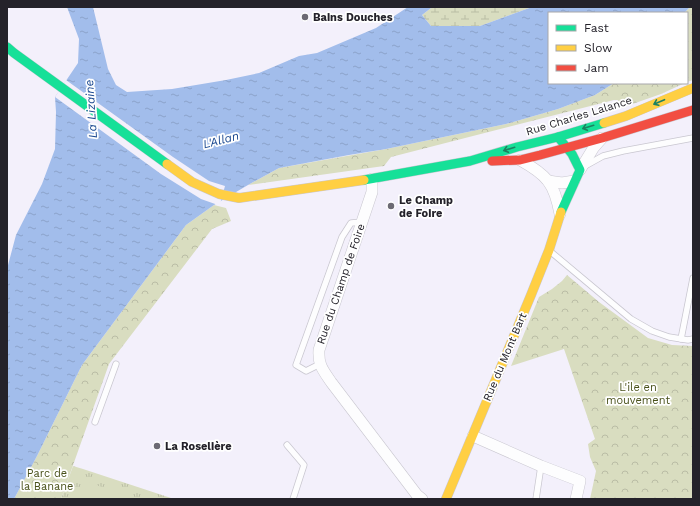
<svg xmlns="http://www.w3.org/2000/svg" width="700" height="506" viewBox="0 0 700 506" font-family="'Work Sans',sans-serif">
  <defs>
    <pattern id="grass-tufts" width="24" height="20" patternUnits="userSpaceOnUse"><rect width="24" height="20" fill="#d9ddc0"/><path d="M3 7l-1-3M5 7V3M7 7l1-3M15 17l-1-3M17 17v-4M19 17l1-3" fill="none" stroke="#babda5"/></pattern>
    <pattern id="wetland-marsh" width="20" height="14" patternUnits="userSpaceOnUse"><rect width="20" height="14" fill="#d9ddc0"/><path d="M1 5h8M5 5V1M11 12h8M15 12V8" fill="none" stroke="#babda5"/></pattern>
    <pattern id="park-crowns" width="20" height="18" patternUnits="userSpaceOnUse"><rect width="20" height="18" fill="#d9ddc0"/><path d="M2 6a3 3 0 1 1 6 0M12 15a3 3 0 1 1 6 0" fill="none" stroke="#babda5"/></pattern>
    <pattern id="water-ripples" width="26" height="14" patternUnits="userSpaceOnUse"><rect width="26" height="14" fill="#a2bdeb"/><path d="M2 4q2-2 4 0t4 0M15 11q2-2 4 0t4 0" fill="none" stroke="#8ba2ca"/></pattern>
  </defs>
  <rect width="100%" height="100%" fill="#f3f0fb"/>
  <path fill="url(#grass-tufts)" d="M73 466 83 469 174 499H61Z"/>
  <path fill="url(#wetland-marsh)" d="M434 7H532L480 26H431L422 15 431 8Z"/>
  <g fill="url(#park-crowns)">
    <path d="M690 7H693V80L687 82V13H684Z"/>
    <path d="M614 83H685L661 94 621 108 618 100H614L391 157 384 166 248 185 279 168 386 149 506 124 558 109 595 95Z"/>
    <path d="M214 205 226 208 231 221 212 229 109 364 61 499H14L37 456 82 365 186 225Z"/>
    <path d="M567 275 599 302 648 338 672 345 693 346V499H590L596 471 590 457 588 444 595 439 564 349 511 366 539 297 552 289 562 281Z"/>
  </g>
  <path fill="#d9ddc0" d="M88 482 135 499H82Z"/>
  <path fill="url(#water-ripples)" d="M67 7H93L108 69 116 85 127 92 172 89 226 80 259 73 299 56 317 53 376 28 408 7H434L431 8 422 15 431 26H480L532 7H690L684 13H549V83H614L595 95 558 109 506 124 386 149 349 155 279 168 248 185 214 205 186 225 82 365 37 456 14 499H7V269L16 235 42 184 55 149 56 112 55 97 78 63 79 39Z"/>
  <path fill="#f3f0fb" d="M66 80 173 157 209 181 225 186 220 204 218 205 201 199 161 174 55 97Z"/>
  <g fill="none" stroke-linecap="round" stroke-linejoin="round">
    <defs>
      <g id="lane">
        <path d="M585 166 603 156 623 151 693 138"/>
        <path d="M551 252 631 319 652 331 669 337 688 340 693 339"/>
        <path d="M681 339 693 278"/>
        <path d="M320 364 306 371 296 365 342 237 351 223 362 222"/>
        <path d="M95 422 116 364"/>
        <path d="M287 445 304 465 293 499"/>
        <path d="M536 499 541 466"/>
      </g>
      <g id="street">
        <path d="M520 160C529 165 541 172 548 181 555 190 558 203 560 214"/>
        <path d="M580 170 594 147 602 138"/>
        <path d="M372 179V192L319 350C318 365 323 370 331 382L417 495 422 499"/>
        <path d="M548 181 562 183 574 181"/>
        <path d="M473 436 541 466 580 481 576 499"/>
      </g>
      <g id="fast">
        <path d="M7 47 14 53 167 164"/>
        <path d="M558 137 572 154 580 170 561 212"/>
        <path d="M364 180 470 161 517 147 558 137 604 123"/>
      </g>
      <g id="slow">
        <path d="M604 123 626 116 693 88"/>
        <path d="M167 164 192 182 219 194 239 198 364 180"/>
        <path d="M446 499 531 295 549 250 561 212"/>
      </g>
      <path id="jam" d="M492 161 520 160 540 155 602 138 693 110"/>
    </defs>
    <use href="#lane" stroke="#c9c7d0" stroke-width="7"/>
    <use href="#street" stroke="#c9c7d0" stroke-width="12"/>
    <use href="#fast" stroke="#c9c7d0" stroke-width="10"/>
    <use href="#slow" stroke="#c9c7d0" stroke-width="10"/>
    <use href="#jam" stroke="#c9c7d0" stroke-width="10"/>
    <use href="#lane" stroke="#fdfdfe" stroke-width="5.5"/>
    <use href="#street" stroke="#fdfdfe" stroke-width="11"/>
    <use href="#fast" stroke="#16e098" stroke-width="9"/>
    <use href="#slow" stroke="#ffcf43" stroke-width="9"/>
    <use href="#jam" stroke="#f24e42" stroke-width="9"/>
  </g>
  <defs><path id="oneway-shaft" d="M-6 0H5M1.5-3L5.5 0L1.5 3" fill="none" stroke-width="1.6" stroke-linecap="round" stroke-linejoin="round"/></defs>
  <g stroke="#1d8161">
    <use href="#oneway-shaft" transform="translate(659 102) rotate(157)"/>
    <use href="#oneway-shaft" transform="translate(588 127) rotate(163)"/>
    <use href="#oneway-shaft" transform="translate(509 149) rotate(163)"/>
  </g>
  <g fill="#6c6a73" stroke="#fff" stroke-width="1.5">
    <circle cx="305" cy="17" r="4"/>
    <circle cx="391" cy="206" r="4"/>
    <circle cx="157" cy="446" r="4"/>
  </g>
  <g text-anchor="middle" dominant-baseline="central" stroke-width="3.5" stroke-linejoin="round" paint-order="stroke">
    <g font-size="11" font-weight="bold" fill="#24222a" stroke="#fff" text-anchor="start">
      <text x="313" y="17">Bains Douches</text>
      <text x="399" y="200">Le Champ<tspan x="399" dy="13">de Foire</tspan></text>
      <text x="165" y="446">La Roselière</text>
    </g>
    <g font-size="11" fill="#24222a" stroke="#fff">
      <text transform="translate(579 116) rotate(-17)">Rue Charles Lalance</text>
      <text transform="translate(341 284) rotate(-71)">Rue du Champ de Foire</text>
      <text transform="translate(505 357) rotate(-67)">Rue du Mont Bart</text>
    </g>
    <g font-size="11" fill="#49511a" stroke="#fff">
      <text x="638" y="387">L'ile en<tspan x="638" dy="13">mouvement</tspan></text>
      <text x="47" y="473">Parc de<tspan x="47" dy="13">la Banane</tspan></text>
    </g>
    <g font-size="12" font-style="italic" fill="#1a4890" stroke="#fff">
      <text transform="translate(91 109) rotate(-94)">La Lizaine</text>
      <text transform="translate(221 140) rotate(-15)">L'Allan</text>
    </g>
  </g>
  <rect width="700" height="506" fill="none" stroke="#24222a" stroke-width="16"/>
  <rect x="548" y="12" width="140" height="72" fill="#ffffff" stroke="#a7a7aa"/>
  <rect x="556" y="25" width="20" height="6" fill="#16e098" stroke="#a7a7aa"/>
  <text x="584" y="32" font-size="12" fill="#24222a">Fast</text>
  <rect x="556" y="45" width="20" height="6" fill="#ffcf43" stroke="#a7a7aa"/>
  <text x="584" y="52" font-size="12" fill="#24222a">Slow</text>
  <rect x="556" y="65" width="20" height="6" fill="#f24e42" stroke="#a7a7aa"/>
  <text x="584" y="72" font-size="12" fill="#24222a">Jam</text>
</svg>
